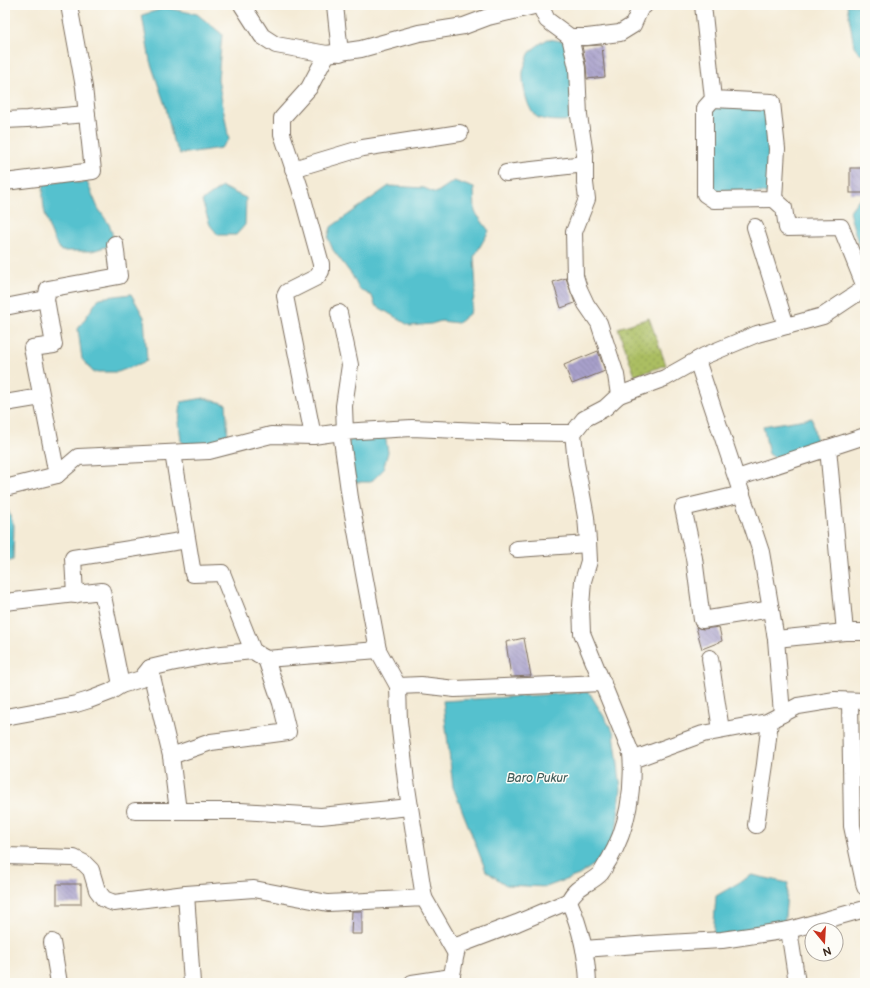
<svg xmlns="http://www.w3.org/2000/svg" width="870" height="988" viewBox="0 0 870 988" font-family="'Balsamiq Sans',sans-serif">
  <defs>
    <pattern id="grass-dots" width="8" height="8" patternUnits="userSpaceOnUse"><rect width="8" height="8" fill="#abbe62"/><path d="M2 2h.1M6 6h.1" fill="none" stroke="#8c9b50" stroke-width="1.8" stroke-linecap="round"/></pattern>
    <pattern id="building-back-hatch" width="6" height="6" patternUnits="userSpaceOnUse"><rect width="6" height="6" fill="#a8a0cb"/><path d="M-1 5l2 2M0 0l6 6M5-1l2 2" fill="none" stroke="#8a83a4"/></pattern>
  </defs>
  <rect width="100%" height="100%" fill="#fdfcf7"/>
  <filter id="ink" filterUnits="userSpaceOnUse"><feTurbulence type="fractalNoise" baseFrequency=".025" numOctaves="2"/><feDisplacementMap in="SourceGraphic" scale="8" xChannelSelector="R" yChannelSelector="G"/><feConvolveMatrix kernelMatrix="1 2 1 2 8 2 1 2 1" color-interpolation-filters="sRGB"/></filter>
  <filter id="wash" filterUnits="userSpaceOnUse"><feTurbulence type="fractalNoise" baseFrequency=".012" numOctaves="4" result="noise"/><feDisplacementMap in="SourceGraphic" scale="16" xChannelSelector="R" yChannelSelector="G"/><feGaussianBlur stdDeviation="0.9" result="paint"/><feColorMatrix in="noise" values="0 0 0 0 0 0 0 0 0 0 0 0 0 0 0 0 0 1.4 0 .05"/><feComposite in="paint" operator="in"/></filter>
  <g filter="url(#wash)">
    <rect width="100%" height="100%" fill="#f4ebd6"/>
    <path fill="url(#grass-dots)" stroke="#737440" d="M649 318 666 365 635 376 618 328Z"/>
    <g fill="#55c1ce" stroke="#487676">
      <path d="M847 5H865V54H860L854 46Z"/>
      <path d="M166 8 197 14 222 34 218 79 229 140 221 148 180 154 173 141 166 108 150 61 142 15Z"/>
      <path d="M548 39 569 42 576 120C564 121 551 122 539 118 527 113 522 84 523 72 524 67 527 59 529 54 534 47 541 43 548 39Z"/>
      <path d="M713 106 769 110 772 193 714 192 712 188 708 119Z"/>
      <path d="M73 178 77 183 87 182 98 208 110 226 115 244 92 251H61C49 234 40 206 44 184Z"/>
      <path d="M454 181 474 188 475 212 489 231 474 257 476 289 470 313 458 323 441 321 431 324 410 326 375 305 372 296 359 289 352 275 333 250 328 238 331 227 389 186 424 188 436 193Z"/>
      <path d="M222 187 246 198 245 225 236 235H218L210 225 202 201Z"/>
      <path d="M865 198V267L849 212 858 200Z"/>
      <path d="M131 294 144 317 147 361 118 372H93L82 359 78 329 99 298Z"/>
      <path d="M204 398 226 404 228 440 191 450 181 441 179 423 181 402Z"/>
      <path d="M812 418 818 452 783 463 769 454 763 426Z"/>
      <path d="M356 435H385L388 452 383 470 371 482H352L348 442Z"/>
      <path d="M5 503 14 525 13 559 5 563Z"/>
      <path d="M589 692 614 733 621 789 614 851 579 875 546 887 506 885 486 871 453 787 443 701Z"/>
      <path d="M752 875 788 883 784 927 713 937 716 896Z"/>
    </g>
    <g id="blocks">
      <g fill="url(#building-back-hatch)">
        <path d="M602 45 605 77 587 79 586 66 582 46Z"/>
        <rect x="850" y="168" width="15" height="25"/>
        <path d="M566 278 575 303 561 308 553 282Z"/>
        <path d="M598 351 605 371 572 384 564 365Z"/>
        <path d="M696 627 703 629 719 627 722 641 702 649Z"/>
        <path d="M524 638 531 676 511 677 506 642Z"/>
        <rect x="57" y="884" width="24" height="20"/>
        <path d="M352 911H362V934H351Z"/>
      </g>
    </g>
  </g>
  <g filter="url(#ink)">
    <use href="#blocks" fill-opacity="0" stroke="#7c6e5e" stroke-width="1"/>
    <g fill="none" stroke-linecap="round" stroke-linejoin="round">
      <defs>
        <g id="minor">
          <path d="M242 5 262 36 276 45 327 54 361 49 419 33 464 26 488 17 538 5"/>
          <path d="M335 5 340 53"/>
          <path d="M540 5 547 20 570 37H587L620 33 633 25 640 9 645 5"/>
          <path d="M703 5 713 99 705 108V194L714 200 774 199 777 149 772 102 713 99"/>
          <path d="M570 37 577 68 579 116 585 155V183L587 199 574 232 575 276 579 289 586 304 599 323 616 375 619 395 605 408 584 419 573 433 576 463 586 517 588 541 589 561 583 581 581 606 582 633 631 753C634 789 628 828 609 860 606 864 604 869 601 873 591 884 576 885 569 901 580 927 587 954 588 983"/>
          <path d="M5 120 27 119 87 114"/>
          <path d="M293 169 363 148 460 133"/>
          <path d="M506 173 585 164"/>
          <path d="M5 182 93 171 84 87 69 5"/>
          <path d="M774 199 784 208 787 228 841 227 865 287"/>
          <path d="M755 227 786 326"/>
          <path d="M5 307 46 299"/>
          <path d="M339 313 350 365 344 406 345 432"/>
          <path d="M697 360 761 552 776 639 782 714"/>
          <path d="M619 395 665 378 704 356 757 334 823 316 865 288"/>
          <path d="M5 403 41 397"/>
          <path d="M313 436 285 296 287 292 317 277 321 271V264L300 188 282 134V118L309 88 327 54"/>
          <path d="M828 448 845 632"/>
          <path d="M173 453 193 574 222 573 253 651"/>
          <path d="M57 475 32 348 54 345 46 299 48 289 119 276 115 244"/>
          <path d="M737 478 865 436"/>
          <path d="M5 488 57 475 78 457 209 451 271 435 313 436 341 432"/>
          <path d="M742 494 683 508 694 558 702 620 771 609"/>
          <path d="M517 549 588 544"/>
          <path d="M75 595 73 558 187 540"/>
          <path d="M5 602 102 591 121 685"/>
          <path d="M776 639 845 632H865"/>
          <path d="M710 658 721 730"/>
          <path d="M150 668 171 756 211 742 288 732 281 703 266 659"/>
          <path d="M398 686 421 685 455 689 603 683"/>
          <path d="M850 701 852 826 865 887"/>
          <path d="M5 717 76 704 89 700 110 692 121 685 141 679 150 668 171 663 212 655 253 651 266 659 378 650"/>
          <path d="M171 756 178 811"/>
          <path d="M632 760 703 734 767 722 798 706 835 700 865 701"/>
          <path d="M135 811H240L321 816 410 807"/>
          <path d="M756 825 765 764 770 721"/>
          <path d="M5 856 74 858 84 863 91 870 97 890 104 899 114 903 186 894 254 889 328 903 424 898 455 952"/>
          <path d="M186 894 192 983"/>
          <path d="M424 898 406 781 399 721 398 686 378 650 350 498 341 432 412 428 505 432 573 433"/>
          <path d="M789 930 797 983"/>
          <path d="M52 942 59 983"/>
          <path d="M584 949 650 944 722 940 789 930 865 909"/>
          <path d="M412 983 452 977"/>
          <path d="M449 983C455 971 453 957 459 945L517 923 569 901"/>
        </g>
      </defs>
      <use href="#minor" stroke="#7c6e5e" stroke-width="18"/>
      <use href="#minor" stroke="#fff" stroke-width="16"/>
    </g>
  </g>
  <g text-anchor="middle" dominant-baseline="central" stroke-width="3" stroke-linejoin="round" paint-order="stroke">
    <g font-size="12" font-style="italic" fill="#445f5c" stroke="#fdfcf7">
      <text x="537" y="778">Baro Pukur</text>
    </g>
  </g>
  <rect width="870" height="988" fill="none" stroke="#fdfcf7" stroke-width="20"/>
  <g transform="translate(824 942) rotate(162)"><circle r="19" fill="#fdfcf7" stroke="#afa8a0"/>
  <path d="M0-3L7 15L0 10L-7 15Z" fill="#c8321e"/>
  <text y="-6" font-size="11" font-weight="bold" text-anchor="middle" fill="#3b2a1e">N</text>
  </g>
</svg>
